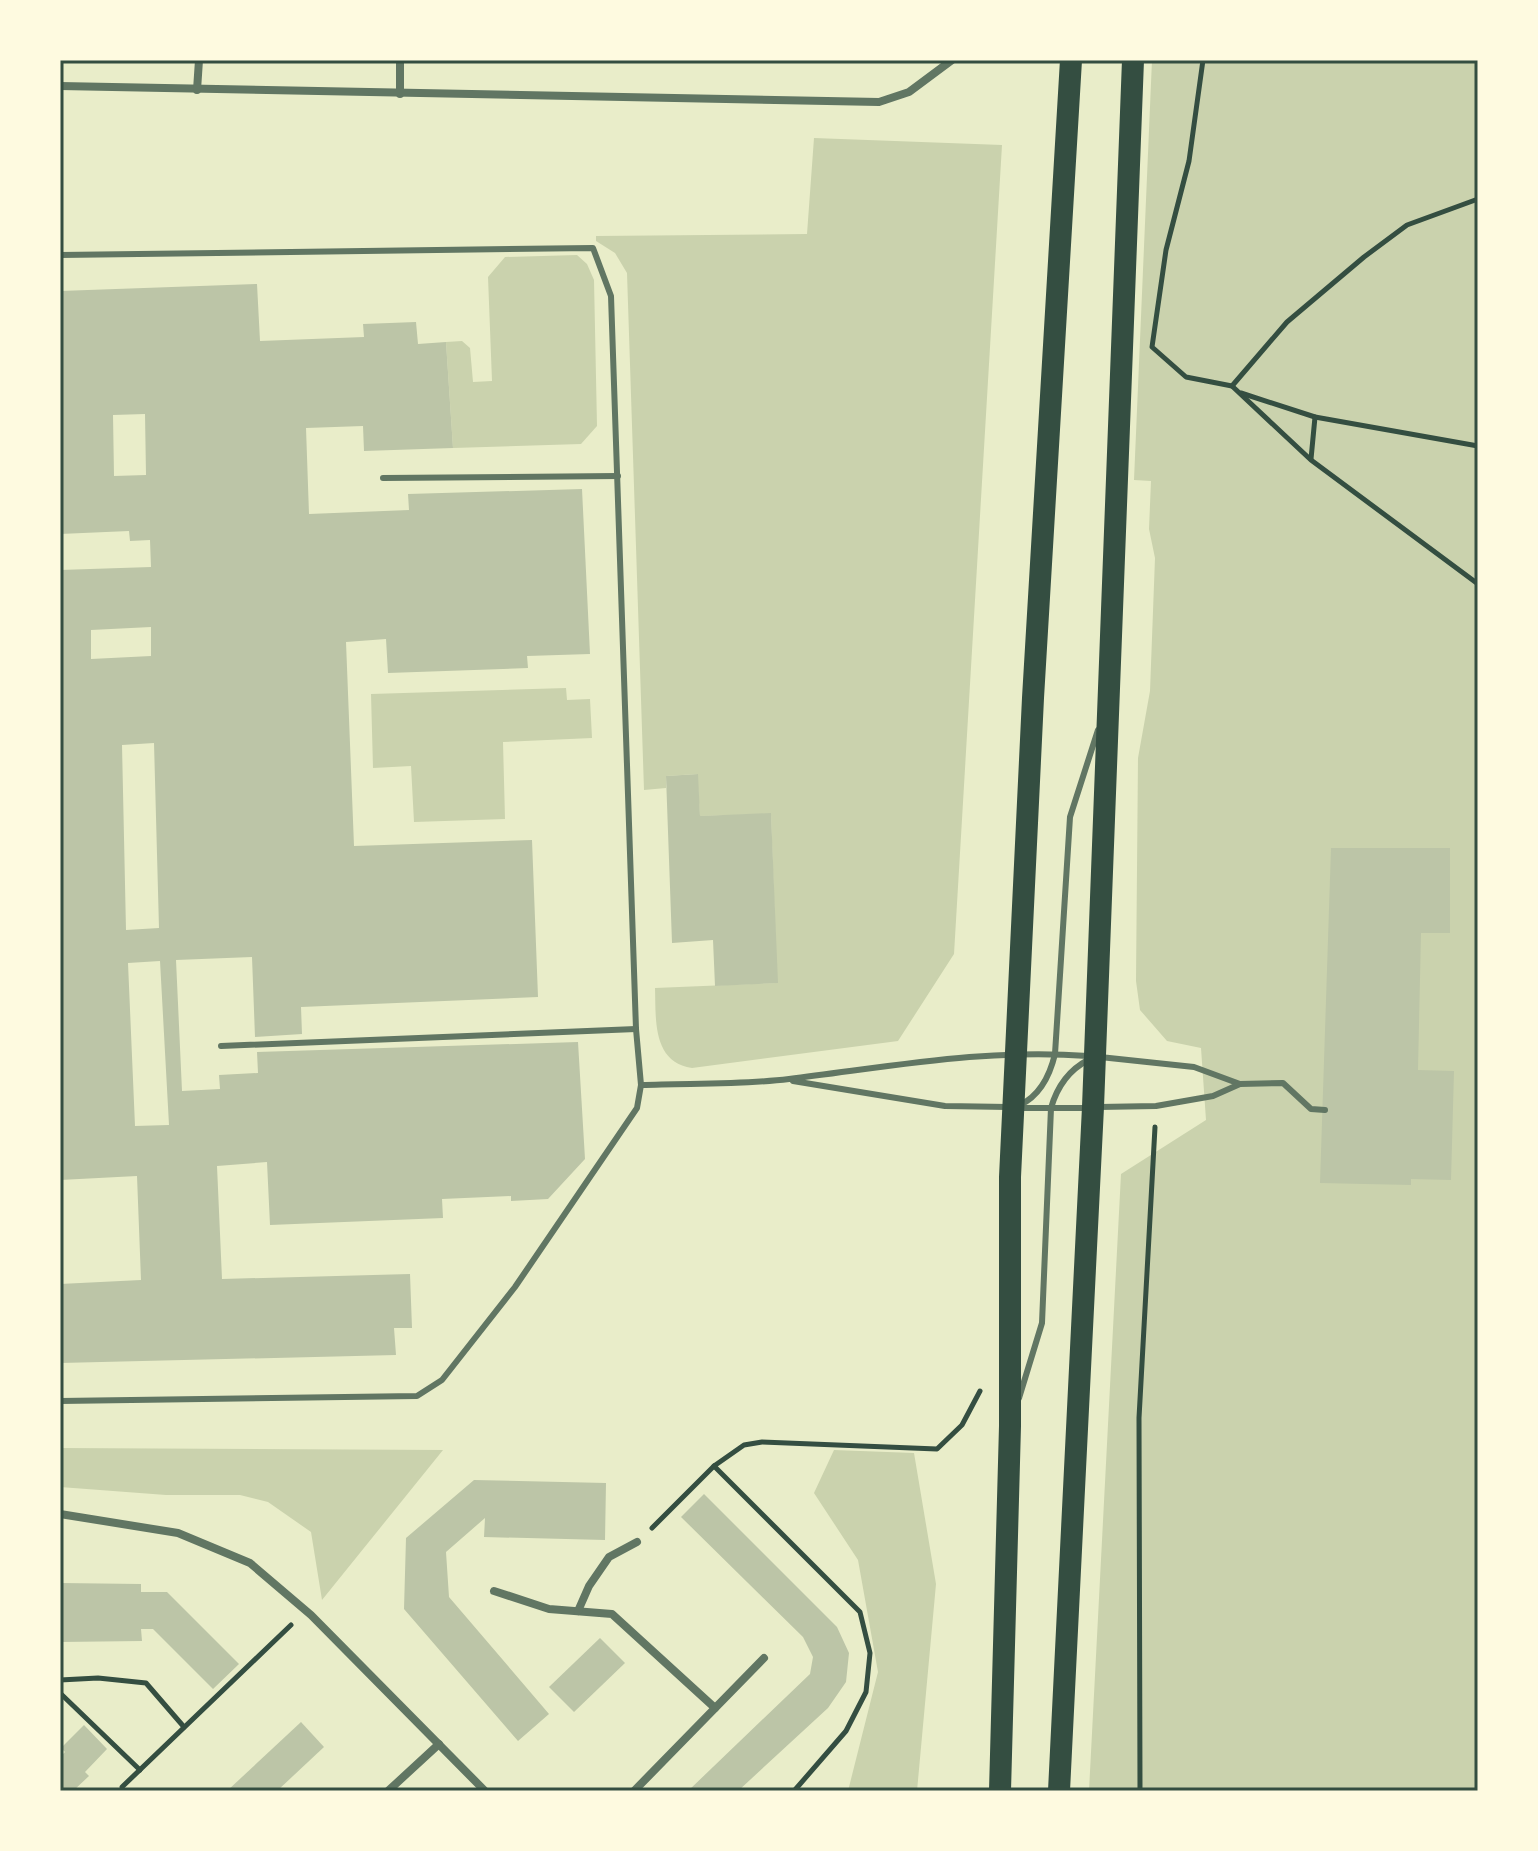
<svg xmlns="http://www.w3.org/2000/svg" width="1538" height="1851" viewBox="0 0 1538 1851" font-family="Poppins,sans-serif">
  <rect width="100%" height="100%" fill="#e9edc9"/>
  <g fill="#cad2ad">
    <path d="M1152 60H1478V1791H1089L1121 1174 1206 1120 1201 1048 1167 1041 1140 1010 1136 981 1138 758 1150 691 1155 558 1149 529 1151 481 1134 480Z"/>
    <path d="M814 138 1002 145 954 954 898 1041 692 1068C652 1062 656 1019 655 988L777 983 771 814 700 816 697 774 666 776V788L644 790 627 273 615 253 596 241V236L807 234Z"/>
    <path d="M577 255 587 264 594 280 597 426 581 444 453 448 446 342 462 341 470 348 473 382 492 381 488 277 505 257Z"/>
    <path d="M566 688 567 700 590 699 592 738 503 742 505 819 414 822 411 766 373 768 371 694Z"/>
    <path d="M60 1448 443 1450 322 1600 311 1532 268 1502 240 1495H166L60 1487Z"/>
    <path d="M834 1450 914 1453 936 1584 917 1791H848L878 1672 858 1560 814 1493Z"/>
  </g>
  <g fill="#bcc5a7" fill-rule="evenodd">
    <path d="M257 284 260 341 364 337 363 324 416 322 418 344 446 342 453 448 364 451 363 426 306 428 309 514 409 510 408 494 582 489 590 654 527 656 528 668 388 673 386 639 346 642 354 846 532 840 538 997 301 1007 302 1034 255 1037 252 957 176 960 182 1091 220 1089 219 1075 258 1073 257 1052 578 1042 585 1159 548 1199 511 1201V1196L442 1199 443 1218 270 1225 267 1162 217 1166 222 1279 410 1274 412 1328H394L396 1355 60 1363V1284L141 1280 137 1176 60 1180V570L151 567 150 540 130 541 129 531 60 534V291ZM145 414 146 475 114 476 113 415ZM151 627V656L91 659V630ZM154 743 159 928 126 930 122 745ZM160 961 169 1125 135 1126 128 963Z"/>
    <path d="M698 774 700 816 771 813 778 983 715 986 713 940 672 943 666 776Z"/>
    <path d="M1331 848H1450V933H1421L1418 1070 1454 1071 1451 1180 1411 1179V1185L1320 1183Z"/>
    <path d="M474 1480 606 1483 605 1540 484 1537 485 1518 446 1552 449 1597 549 1714 518 1741 404 1609 406 1538Z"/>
    <path d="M704 1494 837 1627 849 1653 846 1682 828 1708 738 1791H688L810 1674 813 1657 803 1637 681 1517Z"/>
    <path d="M60 1583 141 1584V1592H167L239 1664 213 1689 153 1629H141L142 1641 60 1642Z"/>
    <path d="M600 1638 625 1663 574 1712 549 1687Z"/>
    <path d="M301 1722 324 1747 277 1791H227Z"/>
    <path d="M84 1725 107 1749 85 1772 89 1776 73 1791H60V1757L65 1752 61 1748Z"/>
  </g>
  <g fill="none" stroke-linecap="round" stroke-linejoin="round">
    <g stroke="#344e41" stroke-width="5">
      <path d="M1203 60 1189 161 1166 250 1152 347 1186 377 1232 386 1311 460 1478 584"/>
      <path d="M1232 386 1287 322 1364 257 1407 225 1478 199"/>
      <path d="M1241 393 1315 417 1478 446"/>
      <path d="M1311 459 1315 417"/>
      <path d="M714 1466 744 1445 762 1442 937 1449 962 1425 980 1391"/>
      <path d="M652 1528 714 1466 860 1612 870 1653 866 1692 846 1731 794 1791"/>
      <path d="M60 1680 98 1678 146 1683 184 1727"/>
      <path d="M60 1693 140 1770"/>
      <path d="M123 1791 122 1787 291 1625"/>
      <path d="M1140 1791 1139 1418 1155 1127"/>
    </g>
    <g stroke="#617663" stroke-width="6">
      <path d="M60 255 593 248 611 296 636 1029 641 1085 637 1108 515 1287 442 1380 417 1396 60 1401"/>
      <path d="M383 478 618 476"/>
      <path d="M221 1046 636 1029"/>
      <path d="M1100 1057 1194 1067 1240 1084"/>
      <path d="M793 1081 945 1106 1008 1107"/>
      <path d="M641 1085C690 1083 740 1085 789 1079 889 1067 987 1048 1088 1056"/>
      <path d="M1020 1105C1041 1095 1050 1075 1055 1054L1070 817 1098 730"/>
      <path d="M1099 1107 1156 1106 1213 1096 1240 1084 1283 1083 1311 1109 1325 1110"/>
      <path d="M1019 1108H1088"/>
      <path d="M1019 1398 1042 1323 1051 1108C1057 1087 1069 1070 1088 1060"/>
    </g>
    <g stroke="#617663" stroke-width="8">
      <path d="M60 86 879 102 909 92 952 60"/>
      <path d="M197 90 199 60"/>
      <path d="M400 94V60"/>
      <path d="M60 1514 178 1533 250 1563 311 1615 485 1791"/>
      <path d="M494 1591 549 1609 612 1614 715 1708"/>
      <path d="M578 1611 589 1586 609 1557 637 1542"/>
      <path d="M388 1791 439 1744"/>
      <path d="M634 1791 764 1658"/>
    </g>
    <g stroke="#344e41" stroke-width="22">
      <path d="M1000 1791 1010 1426V1177L1033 698 1071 60"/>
      <path d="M1059 1791 1093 1107 1133 60"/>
    </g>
  </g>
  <rect width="1538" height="1851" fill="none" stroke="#fefae0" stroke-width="124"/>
  <rect x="62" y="62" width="1414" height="1727" fill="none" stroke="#344e41" stroke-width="3"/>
</svg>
